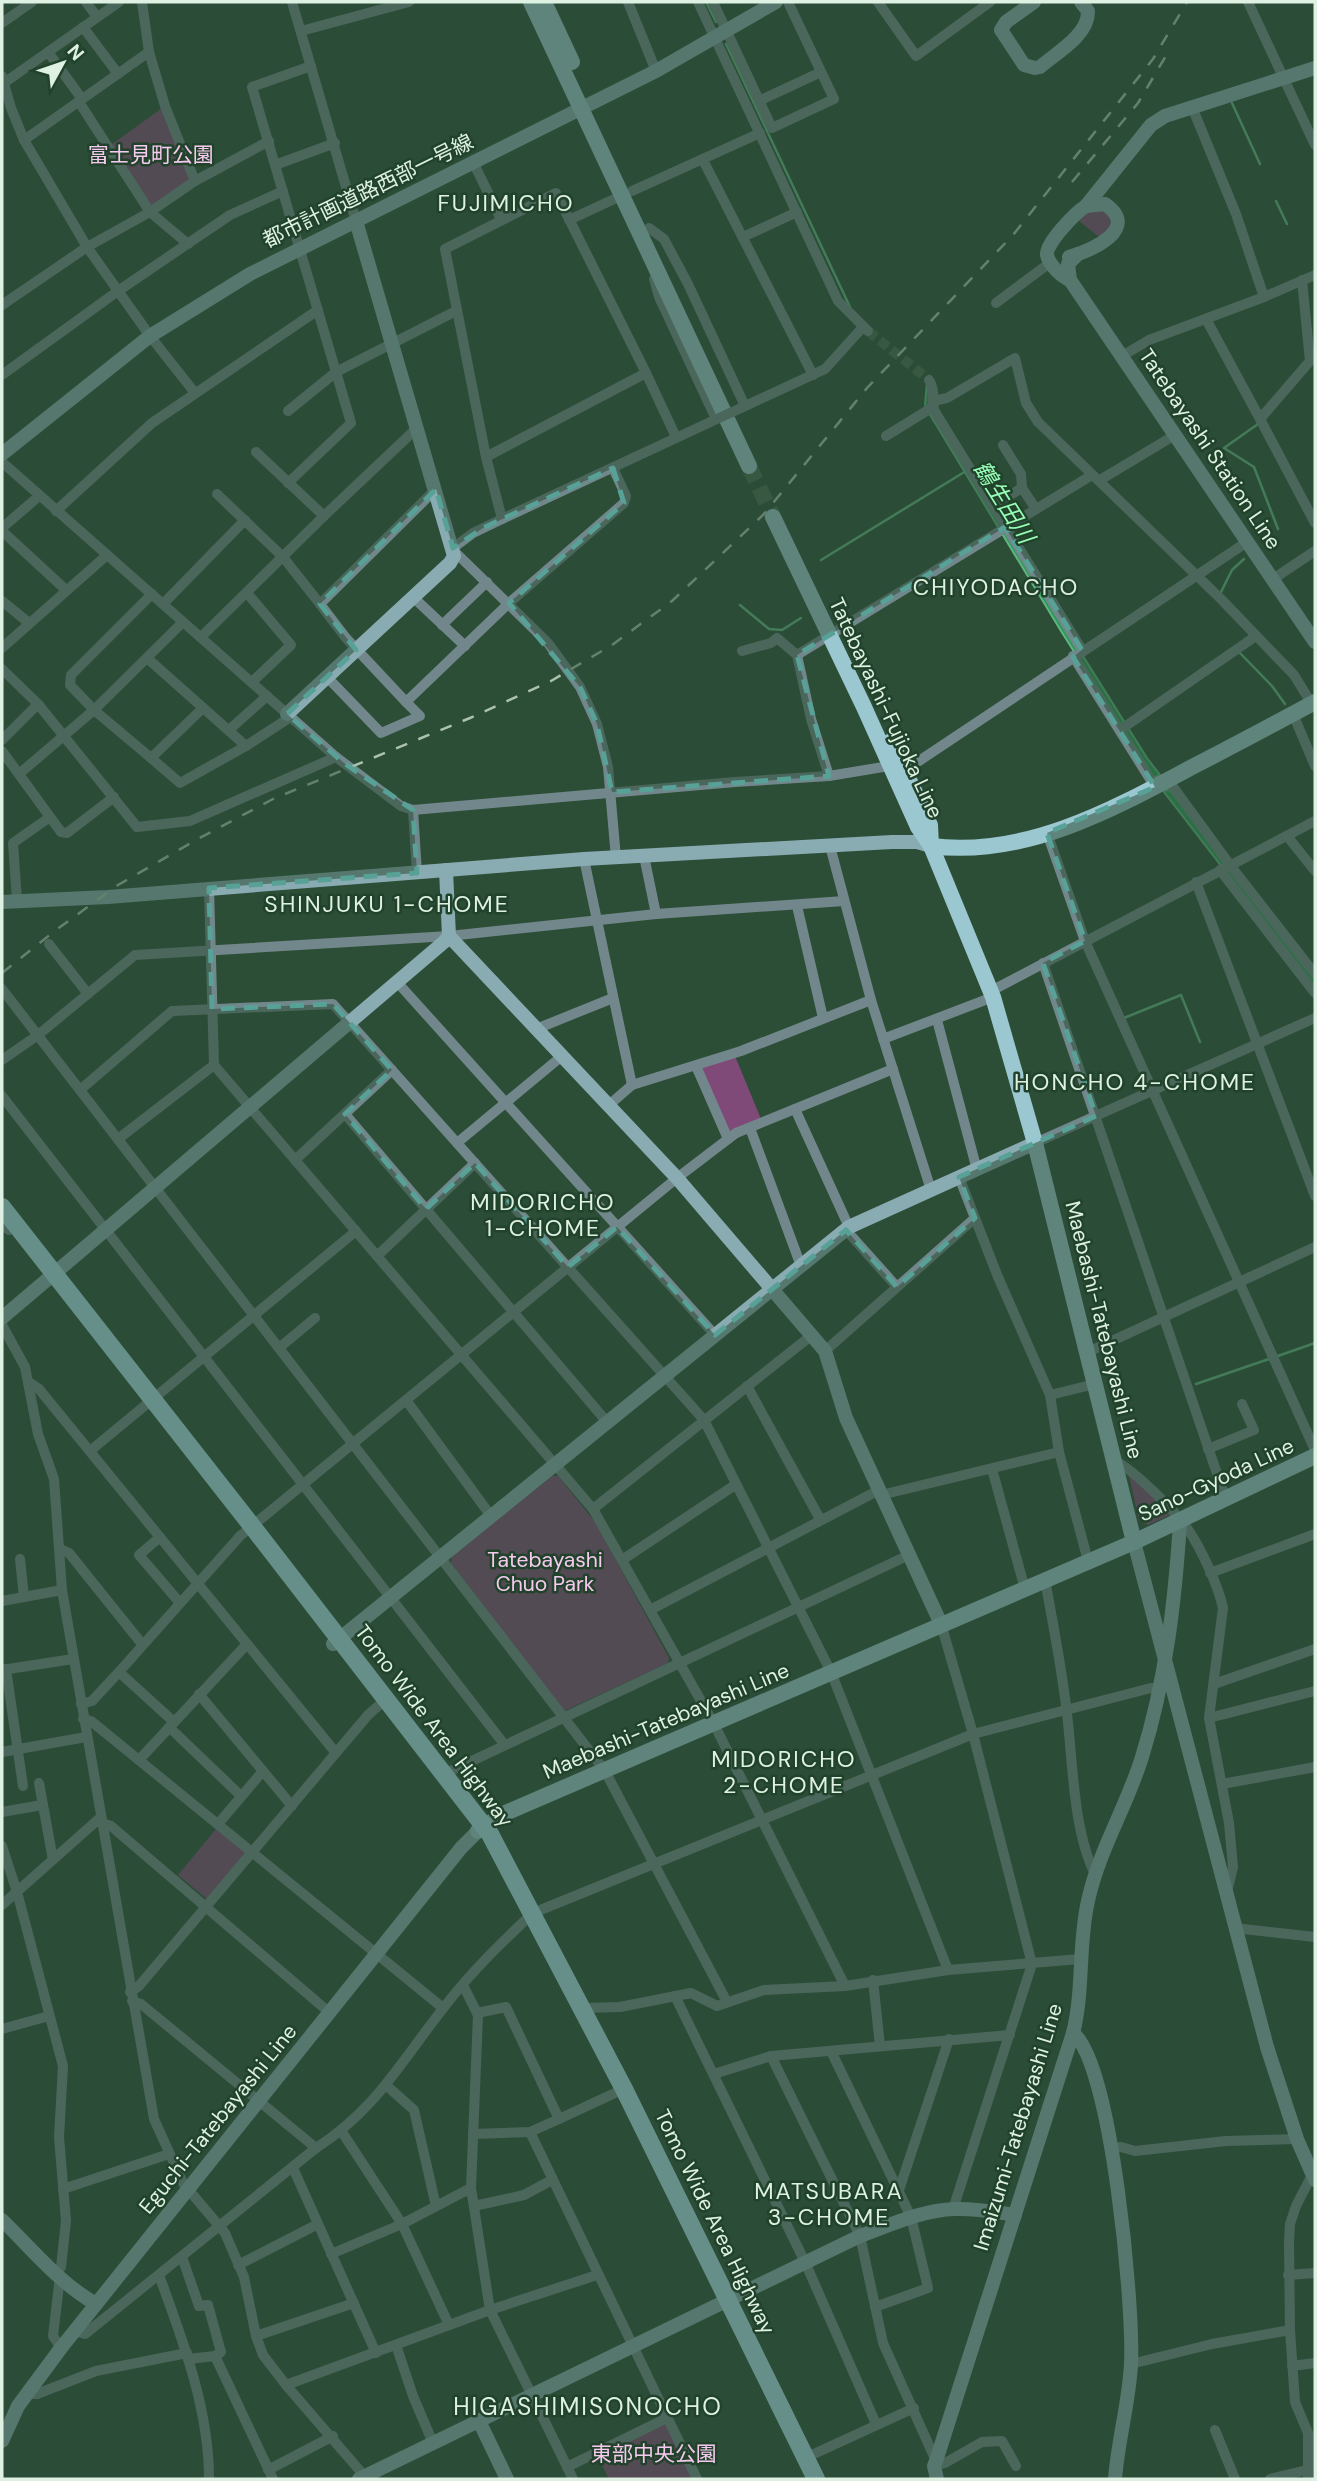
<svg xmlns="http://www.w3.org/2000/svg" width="1317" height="2481" viewBox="0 0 1317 2481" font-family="'DM Sans','Noto Sans JP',sans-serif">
  <rect width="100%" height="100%" fill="#2c4d36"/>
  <g fill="#804a78">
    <path d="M165 106 195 181 150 212 108 147Z"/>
    <path d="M1097 207 1110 216 1111 228 1099 237 1078 220Z"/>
    <path d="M735 1056 761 1119 729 1132 700 1068Z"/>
    <path d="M1133 1475 1170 1515 1148 1525 1139 1520 1129 1476Z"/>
    <path d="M552 1476H558L595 1522 669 1658 668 1663 564 1711 451 1563 452 1556Z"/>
    <path d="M216 1829 246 1853 207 1899 178 1875Z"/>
    <path d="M661 2424H666L693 2479H609L597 2455Z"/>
  </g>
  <g fill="#2a9a57" stroke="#60b481" stroke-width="2">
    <path d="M927 381 930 401 1083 656 1147 758 1160 775 1154 778 1061 631 929 413 925 405Z"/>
    <path d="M1169 789 1315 979V987L1164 792Z"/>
  </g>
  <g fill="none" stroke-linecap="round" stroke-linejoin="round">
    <g stroke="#60b481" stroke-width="2.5">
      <path d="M706 2 716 22"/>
      <path d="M726 44 850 307"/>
      <path d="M1232 103 1260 164"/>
      <path d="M1276 201 1287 224"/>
      <path d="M1258 424 1224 448 1254 467 1278 529"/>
      <path d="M821 560 966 471"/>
      <path d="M1221 592 1232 570 1244 559"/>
      <path d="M740 605 769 629 782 630 801 618"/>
      <path d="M1238 651 1272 686 1285 704"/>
      <path d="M1124 1018 1181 995 1200 1042"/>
      <path d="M1275 1357 1315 1343"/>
      <path d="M1196 1384 1269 1359"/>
    </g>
    <path stroke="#476650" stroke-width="10" stroke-dasharray="10 5" stroke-linecap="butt" d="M868 331 929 380"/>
    <path stroke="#476650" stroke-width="16" stroke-dasharray="16 8" stroke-linecap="butt" d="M749 466 773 517"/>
    <g stroke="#72878b" stroke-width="10">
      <path d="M86 2 97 17"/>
      <path d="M142 2 149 52 165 106 195 181"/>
      <path d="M292 2 356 221"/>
      <path d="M628 2 656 71"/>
      <path d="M698 2 838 301 868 331"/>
      <path d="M713 2 772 128 834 99 788 2"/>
      <path d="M878 2 916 56 990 2"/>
      <path d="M1248 2 1315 145"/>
      <path d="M2 23 32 2"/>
      <path d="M83 27 118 74"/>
      <path d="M301 31 409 2"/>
      <path d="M48 52 82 99"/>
      <path d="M2 76 11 108 24 140 87 247 150 336 195 393"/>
      <path d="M4 83 119 2"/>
      <path d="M759 101 821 72"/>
      <path d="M79 102 150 212 188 244"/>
      <path d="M1192 107 1236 214 1264 297"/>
      <path d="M24 140 149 52"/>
      <path d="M703 160 813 375"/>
      <path d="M473 162 501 219"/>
      <path d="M275 165 335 143"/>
      <path d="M632 191 760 133"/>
      <path d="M569 220 623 195"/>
      <path d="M649 228 664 239 688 284 745 406"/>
      <path d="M743 237 797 212"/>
      <path d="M654 279 659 297 716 419"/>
      <path d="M1302 280 1310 361 1260 419 1315 523"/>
      <path d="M996 303 1051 262"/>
      <path d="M2 305 87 247 150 212 195 181 269 141"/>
      <path d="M1206 319 1260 419"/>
      <path d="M1122 356 1149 340 1264 297 1315 275"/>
      <path d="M2 375 118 291 230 215 283 191"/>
      <path d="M929 380C936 390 931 401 935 412L1082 650"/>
      <path d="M933 401 947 398 1015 358 1026 403 1038 422 1221 599 1294 675 1313 706"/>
      <path d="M741 408 825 369 863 327"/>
      <path d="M288 411 336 372 456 311"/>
      <path d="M886 436 933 407"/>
      <path d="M1003 445 1021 474 1022 488 1036 509"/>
      <path d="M256 452 324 516"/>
      <path d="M486 457 646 373"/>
      <path d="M2 462 336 757 401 806 413 810 735 782 829 776 919 761 1247 542"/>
      <path d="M1100 480 1175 435"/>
      <path d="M288 483 351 423 252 87 311 66"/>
      <path d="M217 494 283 557 320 604 436 489"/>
      <path d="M993 505 1022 488"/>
      <path d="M56 511 152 423 318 310"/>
      <path d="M502 519 486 457 445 249 556 193 646 373 676 437"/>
      <path d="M2 528 39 496"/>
      <path d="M2 531 66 590"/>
      <path d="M453 548 473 533 502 519 719 418"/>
      <path d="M455 552 548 643 580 687 597 724 608 767 616 858"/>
      <path d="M1273 579 1315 551"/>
      <path d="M247 593 291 645 252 682"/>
      <path d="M152 594 71 675 70 685 94 710 151 758 203 708"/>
      <path d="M413 597 465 646"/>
      <path d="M2 601 29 623"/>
      <path d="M163 604 245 520"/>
      <path d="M320 604 346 638 406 702 509 603 624 503 626 496 613 468"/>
      <path d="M442 625 487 582"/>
      <path d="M201 637 324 516 417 428"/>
      <path d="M2 648 107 555"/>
      <path d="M742 651 771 643 777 638 797 655 811 719 829 776"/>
      <path d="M797 655 1092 475"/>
      <path d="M1073 656 1155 787"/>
      <path d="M147 658 246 746"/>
      <path d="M2 669 38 704 137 827 190 821 336 757"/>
      <path d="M327 677 381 733 420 716 406 702"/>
      <path d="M1293 714 1315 766"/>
      <path d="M229 730 267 696"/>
      <path d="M1120 730 1256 636"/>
      <path d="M2 740 38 704"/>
      <path d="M2 751 61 832 67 833 114 797"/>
      <path d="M151 758 180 783 246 746 286 720 287 714"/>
      <path d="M19 774 94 710 183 622"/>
      <path d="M1168 780 1230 865 1315 974"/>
      <path d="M413 810 417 873"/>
      <path d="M1047 833 1085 941 1315 1450"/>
      <path d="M1287 836 1315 871"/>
      <path d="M830 846 871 1000 931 1190"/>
      <path d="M644 856 656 914"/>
      <path d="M584 859 632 1085"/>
      <path d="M1220 870 1315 993"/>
      <path d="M1196 882 1315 1196"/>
      <path d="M209 888 214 1065 593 1509 714 1724 845 1986"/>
      <path d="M17 901 13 843 50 817"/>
      <path d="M797 906 823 1018"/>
      <path d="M49 944 88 994"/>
      <path d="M1043 963 1226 1500"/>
      <path d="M397 982 715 1335"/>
      <path d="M2 989 605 1771 727 2002"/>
      <path d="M991 991 1315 821"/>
      <path d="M937 1020 977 1170"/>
      <path d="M536 1029 613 998"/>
      <path d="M883 1039 993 997"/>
      <path d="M2 1060 38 1035 135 955 449 936 656 914 844 901"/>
      <path d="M696 1066 728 1139"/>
      <path d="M80 1090 172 1011 333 1004 704 1420 831 1672 948 1970"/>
      <path d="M2 1096 504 1744"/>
      <path d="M609 1105 632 1085 741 1051 871 1000"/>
      <path d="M795 1109 849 1227"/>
      <path d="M345 1114 607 1422"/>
      <path d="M750 1128 801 1266"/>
      <path d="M118 1139 214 1065"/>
      <path d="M457 1143 562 1056"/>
      <path d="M1035 1143 1315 1018"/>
      <path d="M295 1160 392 1070"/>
      <path d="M959 1177 998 1277 1050 1395 1059 1452 1088 1561"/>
      <path d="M2 1225 9 1230"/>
      <path d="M846 1230 897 1287"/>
      <path d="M377 1256 475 1163"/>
      <path d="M2 1325 25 1367 38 1434 54 1479 62 1590 154 2119 183 2183 225 2233 244 2277 256 2336 263 2355 286 2385 367 2479"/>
      <path d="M279 1348 315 1318"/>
      <path d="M825 1351 975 1218"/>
      <path d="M1088 1352 1315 1247"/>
      <path d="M30 1383 39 1389 336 1753"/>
      <path d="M747 1386 820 1519"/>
      <path d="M1050 1395 1095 1384"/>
      <path d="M406 1400 491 1516"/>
      <path d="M1208 1449 1254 1430 1242 1404"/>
      <path d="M90 1451 356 1231"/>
      <path d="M1115 1461C1134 1470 1174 1510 1187 1528 1201 1548 1218 1585 1223 1608L1209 1718 1229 1823 1233 1867 1227 1892"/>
      <path d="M992 1469 1025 1589"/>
      <path d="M881 1495 1059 1452"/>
      <path d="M593 1509 812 1335"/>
      <path d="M160 1537 139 1555 180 1603"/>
      <path d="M60 1549 69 1553 142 1644"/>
      <path d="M20 1559 24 1597"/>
      <path d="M622 1560 735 1485"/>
      <path d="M1210 1573 1315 1534"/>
      <path d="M1045 1580C1053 1624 1062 1669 1067 1714 1073 1763 1073 1830 1095 1874"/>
      <path d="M2 1601 62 1590"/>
      <path d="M650 1610 879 1490"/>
      <path d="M941 1624 973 1734 1032 1964 953 2209"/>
      <path d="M6 1669 23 1786"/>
      <path d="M2 1670 73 1659"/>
      <path d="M119 1672 174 1722"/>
      <path d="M1214 1684 1315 1649"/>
      <path d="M199 1694 292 1806"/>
      <path d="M81 1704 92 1701 119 1672 240 1536 677 1178 736 1133 893 1069"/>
      <path d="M1209 1718 1315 1691"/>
      <path d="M83 1719 91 1721 443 2008"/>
      <path d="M169 1727 241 1796"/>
      <path d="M2 1752 86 1737"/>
      <path d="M139 1760 247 1644"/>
      <path d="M444 1774 909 1555"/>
      <path d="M39 1783 53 1860"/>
      <path d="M1222 1784 1315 1767"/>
      <path d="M2 1812 42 1805"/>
      <path d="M102 1823 111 1826 330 2013"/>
      <path d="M218 1824 263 1771"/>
      <path d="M2 1846 17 1892 63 2066 59 2137 66 2221 61 2267"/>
      <path d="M2 1905 101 1817"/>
      <path d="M1235 1928 1315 1937"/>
      <path d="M873 1980 880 2046"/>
      <path d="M463 1985 478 2015 471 2188 490 2310 573 2479"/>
      <path d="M130 1992 139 1986 368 1715 386 1699"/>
      <path d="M675 1996 805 2262 876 2424"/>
      <path d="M132 2001 141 2004 316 2148"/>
      <path d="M583 2008 620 2007 691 1993 717 2006 764 1990 845 1986 948 1970 1080 1959"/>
      <path d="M477 2013 506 2007 559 2119 615 2093"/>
      <path d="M2 2029 49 2016"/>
      <path d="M831 2051 911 2217 928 2288 875 2307"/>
      <path d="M771 2056 860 2236 883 2343 936 2461"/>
      <path d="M714 2074 771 2056 1010 2035"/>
      <path d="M387 2086 414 2110 436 2206"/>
      <path d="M342 2132 402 2224 449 2325"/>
      <path d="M530 2132 697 2479"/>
      <path d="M473 2134 530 2132 559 2119"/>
      <path d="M1112 2148 1121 2147 1135 2151 1226 2141 1297 2139"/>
      <path d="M293 2168 376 2353"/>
      <path d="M63 2189 169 2154"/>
      <path d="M899 2190 949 2039"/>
      <path d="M474 2206 524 2195 552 2180"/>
      <path d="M331 2254 402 2224 471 2188"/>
      <path d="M182 2257 199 2306 208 2305 221 2352 215 2356 188 2359"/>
      <path d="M238 2265 318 2224"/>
      <path d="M159 2275C183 2341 209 2409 209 2479"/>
      <path d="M1288 2275 1315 2273"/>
      <path d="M60 2276 53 2336 61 2348"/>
      <path d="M74 2331 85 2334 316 2148C376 2110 402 2060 445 2006 471 1972 502 1942 533 1913L973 1734 1151 1688 1159 1689"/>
      <path d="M256 2336 354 2303"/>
      <path d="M396 2345 413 2396 433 2443"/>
      <path d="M215 2356 273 2479"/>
      <path d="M1131 2364 1212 2344 1290 2330"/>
      <path d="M1292 2366 1315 2363"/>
      <path d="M286 2385 490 2310 597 2275"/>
      <path d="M26 2394H37L96 2371 187 2353"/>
      <path d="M1215 2430 1235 2479"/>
      <path d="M805 2458 914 2408"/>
      <path d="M934 2466 945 2463 982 2442 1002 2441 1016 2466"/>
      <path d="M567 2467 667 2418"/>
      <path d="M268 2470 333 2436"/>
      <path d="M1270 2479 1307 2470"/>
      <path d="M1308 2479V2433L1295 2402 1290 2330 1289 2241 1290 2224 1296 2206 1313 2173"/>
    </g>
    <g stroke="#89abb2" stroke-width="14">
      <path d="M1034 2 1006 22 1001 30 1024 65 1035 68 1040 67C1056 53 1089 35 1088 11L1081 2"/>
      <path d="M1078 254 1068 264 1070 280 1315 642"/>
      <path d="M1069 257C1092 250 1141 229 1105 204L1086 206"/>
      <path d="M1070 280C1062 277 1049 265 1047 255 1045 244 1076 212 1086 206L1151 125 1165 116 1315 68"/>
      <path d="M2 454 150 336 250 274 656 71 776 2"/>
      <path d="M287 714 450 563 454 556 356 221"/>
      <path d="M2 902 108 897 584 859 892 842H917L931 846"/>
      <path d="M449 936 677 1178 825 1351 846 1418 941 1624"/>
      <path d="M2 1318 444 942 449 936 446 870"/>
      <path d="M1134 1542 1267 2047 1297 2139 1315 2180"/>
      <path d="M333 1644 849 1227 1035 1143"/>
      <path d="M1073 2033C1112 2064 1134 2309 1131 2364 1129 2403 1118 2440 1115 2479"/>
      <path d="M2 2220C32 2249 59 2283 96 2304"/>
      <path d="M479 2421 507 2479"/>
      <path d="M2 2441 18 2406 61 2348 461 1848 478 1831"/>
      <path d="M359 2479 860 2236C890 2225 922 2210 955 2209 975 2208 995 2212 1015 2215"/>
      <path d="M937 2479 934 2466 936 2461 1073 2033C1084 1990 1078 1944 1088 1901 1099 1850 1127 1806 1142 1757 1166 1680 1175 1601 1180 1522"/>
    </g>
    <g stroke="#9bc7d0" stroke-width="16">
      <path d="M531 2 749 466"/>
      <path d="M544 2 572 62"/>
      <path d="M773 517 864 707 918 827 931 846 993 997 1035 1143 1134 1542"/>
      <path d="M891 741 930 825 931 846"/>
      <path d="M931 846C1025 858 1112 810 1192 767 1233 746 1274 724 1315 702"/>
      <path d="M478 1831 503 1814 1134 1542 1315 1456"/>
    </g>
    <path stroke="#ace0ec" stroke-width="18" d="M2 1207 252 1526 490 1834 624 2089 816 2479"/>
    <g stroke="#abc2b0" stroke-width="2.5" stroke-dasharray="12 12" stroke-linecap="butt">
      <path d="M1072 182 1138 103 1170 49"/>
      <path d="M2 973 56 930 118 885 196 840 273 799 470 718 551 681 612 645 672 601 764 514 867 388 1013 235 1153 59 1187 2"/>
    </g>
    <path stroke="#72878b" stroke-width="10" d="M719 418 741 408"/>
  </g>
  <path d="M0 0H1317V2481H0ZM613 468 624 503 509 603 580 687 597 724 612 792 829 776 797 655 1005 527 1082 650 1073 657 1155 787 1047 833 1085 941 1043 963 1096 1116 959 1177 975 1218 897 1287 846 1230 715 1335 617 1227 568 1267 475 1163 426 1209 345 1114 392 1070 333 1004 212 1009 209 888 417 873 413 810 344 763 287 714 356 650 320 604 436 489 453 548 483 528Z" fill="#2c4d36" fill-opacity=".55" fill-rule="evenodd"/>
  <path fill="none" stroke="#57a197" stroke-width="5" stroke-dasharray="14 9" stroke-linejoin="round" d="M613 468 624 503 509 603 580 687 597 724 612 792 829 776 797 655 1005 527 1082 650 1073 657 1155 787 1047 833 1085 941 1043 963 1096 1116 959 1177 975 1218 897 1287 846 1230 715 1335 617 1227 568 1267 475 1163 426 1209 345 1114 392 1070 333 1004 212 1009 209 888 417 873 413 810 344 763 287 714 356 650 320 604 436 489 453 548 483 528Z"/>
  <g text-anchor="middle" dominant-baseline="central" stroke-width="5" stroke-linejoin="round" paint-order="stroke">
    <g font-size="21" fill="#f6caee" stroke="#21422b">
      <text x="151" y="155">富士見町公園</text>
      <text x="545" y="1560">Tatebayashi<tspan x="545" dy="24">Chuo Park</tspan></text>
      <text x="654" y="2454">東部中央公園</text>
    </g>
    <g font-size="21" fill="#def1e2" stroke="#21422b">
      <text transform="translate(368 191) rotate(-26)">都市計画道路西部一号線</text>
      <text transform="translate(1210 449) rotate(56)">Tatebayashi Station Line</text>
      <text transform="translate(886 708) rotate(65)">Tatebayashi-Fujioka Line</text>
      <text transform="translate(1104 1330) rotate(76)">Maebashi-Tatebayashi Line</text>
      <text transform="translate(1216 1480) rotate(-25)">Sano-Gyoda Line</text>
      <text transform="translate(666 1721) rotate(-23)">Maebashi-Tatebayashi Line</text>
      <text transform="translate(434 1726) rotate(53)">Tomo Wide Area Highway</text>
      <text transform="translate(218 2119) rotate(-51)">Eguchi-Tatebayashi Line</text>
      <text transform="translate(1018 2127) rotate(-73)">Imaizumi-Tatebayashi Line</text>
      <text transform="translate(715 2222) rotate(64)">Tomo Wide Area Highway</text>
    </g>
    <g font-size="23" letter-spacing="2" fill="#def1e2" stroke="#21422b">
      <text x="506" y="203">FUJIMICHO</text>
      <text x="996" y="587">CHIYODACHO</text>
      <text x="387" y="904">SHINJUKU 1-CHOME</text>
      <text x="1135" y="1082">HONCHO 4-CHOME</text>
      <text x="543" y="1202">MIDORICHO<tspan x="543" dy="26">1-CHOME</tspan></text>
      <text x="784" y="1759">MIDORICHO<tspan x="784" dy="26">2-CHOME</tspan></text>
      <text x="829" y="2191">MATSUBARA<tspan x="829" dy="26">3-CHOME</tspan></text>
    </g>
    <g font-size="23" font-style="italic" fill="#98fdb6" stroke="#21422b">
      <text transform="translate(1004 502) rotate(58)">鶴生田川</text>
    </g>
    <g font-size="24" letter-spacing="2" fill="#def1e2" stroke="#21422b">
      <text x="588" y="2406">HIGASHIMISONOCHO</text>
    </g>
  </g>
  <rect width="1317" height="2481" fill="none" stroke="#def1e2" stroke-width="7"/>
  <g transform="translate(63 63) rotate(50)" stroke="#21422b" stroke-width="5" paint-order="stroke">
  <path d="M0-5L12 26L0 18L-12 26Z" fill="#def1e2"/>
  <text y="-10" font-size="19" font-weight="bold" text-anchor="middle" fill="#def1e2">N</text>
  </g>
</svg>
